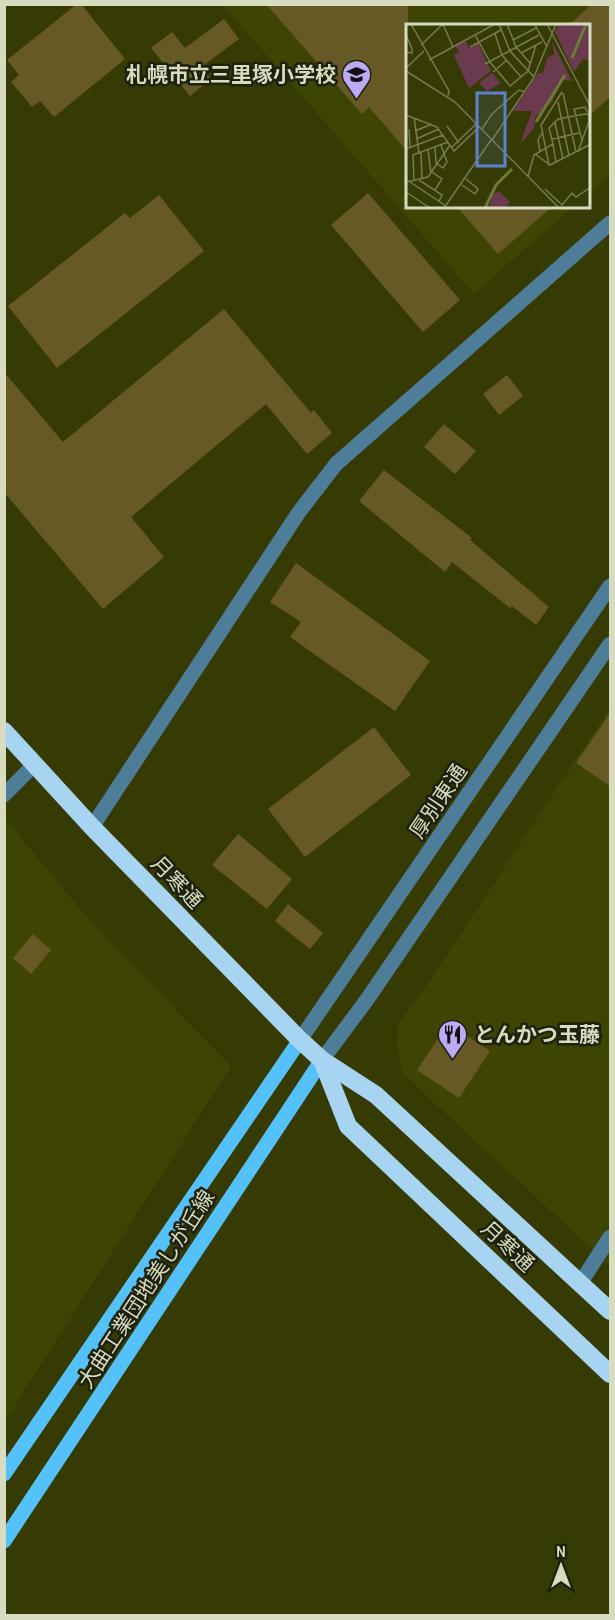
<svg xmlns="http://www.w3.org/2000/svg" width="615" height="1620" viewBox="0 0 615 1620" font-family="'Archivo Narrow','Noto Sans JP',sans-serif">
  <rect width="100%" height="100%" fill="#363b04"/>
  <g fill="#3e4401">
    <path d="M223 5H610V174L590 193V26H408V207H573L474 294Z"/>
    <path d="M610 708V1266L402 1073 397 1047 398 1024 420 995Z"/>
    <path d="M5 818 90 921 231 1066 5 1421 4 1028 15 1014 5 1026Z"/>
  </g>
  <g fill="#675925">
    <path d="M77 4H81L125 59 54 117 40 101 32 107 11 82 19 75 7 60Z"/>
    <path d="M266 4H408V152L369 107 362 114Z"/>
    <path d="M592 4H610V97L590 115V26H568Z"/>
    <path d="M224 19 239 39 201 67 211 79 190 96 151 48 172 32 185 48Z"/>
    <path d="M368 193 460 300 423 332 331 225Z"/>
    <path d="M159 195 204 251 57 368 8 306 125 213 130 218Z"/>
    <path d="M457 207H552L498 254Z"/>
    <path d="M224 309 311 413 314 410 332 433 307 454 266 404 131 517 164 557 103 609 4 492V372L63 442Z"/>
    <path d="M507 375 523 396 499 415 483 394Z"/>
    <path d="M444 424 476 451 455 474 424 447Z"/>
    <path d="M384 470 472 538 470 540 549 607 536 625 512 606 510 608 452 562 445 572 359 501Z"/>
    <path d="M296 563 430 661 395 711 290 637 301 622 270 602Z"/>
    <path d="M610 713V786L576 763Z"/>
    <path d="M374 727 411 775 305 857 268 809Z"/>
    <path d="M238 834 292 879 267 909 212 865Z"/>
    <path d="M288 904 323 933 310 949 275 921Z"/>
    <path d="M33 934 51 950 31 974 13 958Z"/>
    <path d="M448 1024 490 1051 459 1098 417 1070Z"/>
  </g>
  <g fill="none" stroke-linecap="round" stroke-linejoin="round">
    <g stroke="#4d7d99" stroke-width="15">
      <path d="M4 795 35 764"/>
      <path d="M92 827 299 512 336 464 610 223"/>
      <path d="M300 1040 610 586"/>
      <path d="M322 1060 366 1001 610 644"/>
      <path d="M581 1282 610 1237"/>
    </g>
    <g stroke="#54c1fb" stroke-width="15">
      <path d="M4 1474 300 1040"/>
      <path d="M4 1541 322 1060"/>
    </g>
    <g stroke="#a7d4f0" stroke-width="18">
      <path d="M4 731 92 827 300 1040 322 1060 376 1095 610 1311"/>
      <path d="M322 1060 348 1126 610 1374"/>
    </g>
  </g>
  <defs>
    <symbol id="school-pin" viewBox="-11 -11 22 30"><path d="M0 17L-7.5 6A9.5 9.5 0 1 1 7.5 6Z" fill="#bcaaf5" stroke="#1e210b"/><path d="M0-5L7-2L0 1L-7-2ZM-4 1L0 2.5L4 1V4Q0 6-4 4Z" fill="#111"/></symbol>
    <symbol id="restaurant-pin" viewBox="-11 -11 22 30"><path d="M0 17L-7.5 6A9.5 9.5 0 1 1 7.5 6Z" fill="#bcaaf5" stroke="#1e210b"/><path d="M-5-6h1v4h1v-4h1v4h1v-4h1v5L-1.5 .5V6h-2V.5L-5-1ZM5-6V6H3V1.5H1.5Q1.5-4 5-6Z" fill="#111"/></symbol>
  </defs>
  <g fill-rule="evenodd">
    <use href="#school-pin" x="340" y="58" width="33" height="45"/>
    <use href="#restaurant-pin" x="436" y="1018" width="33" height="45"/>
  </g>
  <g text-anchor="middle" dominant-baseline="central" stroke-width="5" stroke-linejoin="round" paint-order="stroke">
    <g font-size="21" font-weight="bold" fill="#d7dcc1" stroke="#1e210b" text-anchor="end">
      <text x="336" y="74">札幌市立三里塚小学校</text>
      <text x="474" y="1034" text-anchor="start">とんかつ玉藤</text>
    </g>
    <g font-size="21" fill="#d7dcc1" stroke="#1e210b">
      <text transform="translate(438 801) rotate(-56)">厚別東通</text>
      <text transform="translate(177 882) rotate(46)">月寒通</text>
      <text transform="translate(508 1246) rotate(43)">月寒通</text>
      <text transform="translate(146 1289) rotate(-57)">大曲工業団地美しが丘線</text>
    </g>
  </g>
  <g transform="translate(406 24)">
    <rect width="184" height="184" fill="#363b04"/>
    <path d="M86 49 95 59 81 67 73 59ZM94 168 104 178 99 184H83L87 169Z" fill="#6a3b4e"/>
    <path d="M152 0H184V36L177 35 168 48 149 8ZM146 17 166 57 157 56 145 79 129 93 128 104 114 120 126 87H107L132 49H137L141 34 148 30Z" fill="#6a3b4e"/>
    <path d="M59 17 64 24 72 19 85 47 63 64 48 31 53 28 49 22Z" fill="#6a3b4e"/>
    <path fill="none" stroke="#717936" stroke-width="3" d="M166 34 180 0M130 98 159 51M79 184 90 161 106 145"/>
    <path fill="none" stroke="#767b50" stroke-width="1.5" d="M5 0 43 67 42 72M37 0 47 23M93 0 104 27 128 53M101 0 110 23 124 39M141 0 185 84M129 1 141 23M89 10 96 31 115 53M0 11 6 25V29L0 28M69 11 84 38 104 62 122 47 130 21M107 16 130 4M15 21 37 0M64 23 95 6M115 29 136 18M23 36 89 0M79 40 133 11M0 44 18 27M0 47 49 78 153 184M87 48 101 36M157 69 170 128M152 78 163 132M0 91 31 103 48 127 73 103M8 93 13 129M149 99 157 135M41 102 53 119M3 105 4 124M76 105 86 90 113 66 119 68M9 107 26 100M10 115 33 105M146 115 173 109M86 116 127 55 150 0M176 116 168 85 179 83 183 91M147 120 150 139M29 123 30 139 37 144 41 138 35 121M46 123 70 100M0 125 37 111M22 125 25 150M134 127 132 116 136 109M15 128 16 154M172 128 183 97M129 130 144 141 185 120M143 141 135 101 156 68M26 148 36 155 29 166M122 152 128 131 147 120 143 104 152 95 179 90 183 91V98M8 156 7 131 42 118M13 156 36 171 33 177M0 158 22 153 44 121M4 158 40 182M56 161 69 170 72 165 60 155M139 165 156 181 166 169 170 173 185 163M0 168 24 184M38 184 85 116"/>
    <path fill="#5e80d0" fill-opacity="0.15" stroke="#5e80d0" stroke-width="3" d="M71 69H99V142H71Z"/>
    <rect width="184" height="184" fill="none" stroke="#d7dcc1" stroke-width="3"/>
  </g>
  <rect width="615" height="1620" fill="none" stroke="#d7dcc1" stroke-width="12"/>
  <g transform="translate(561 1566)" stroke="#1e210b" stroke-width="4.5" paint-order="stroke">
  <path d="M0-4.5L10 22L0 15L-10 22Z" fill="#d7dcc1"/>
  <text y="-9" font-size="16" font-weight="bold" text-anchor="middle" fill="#d7dcc1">N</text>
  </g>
</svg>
